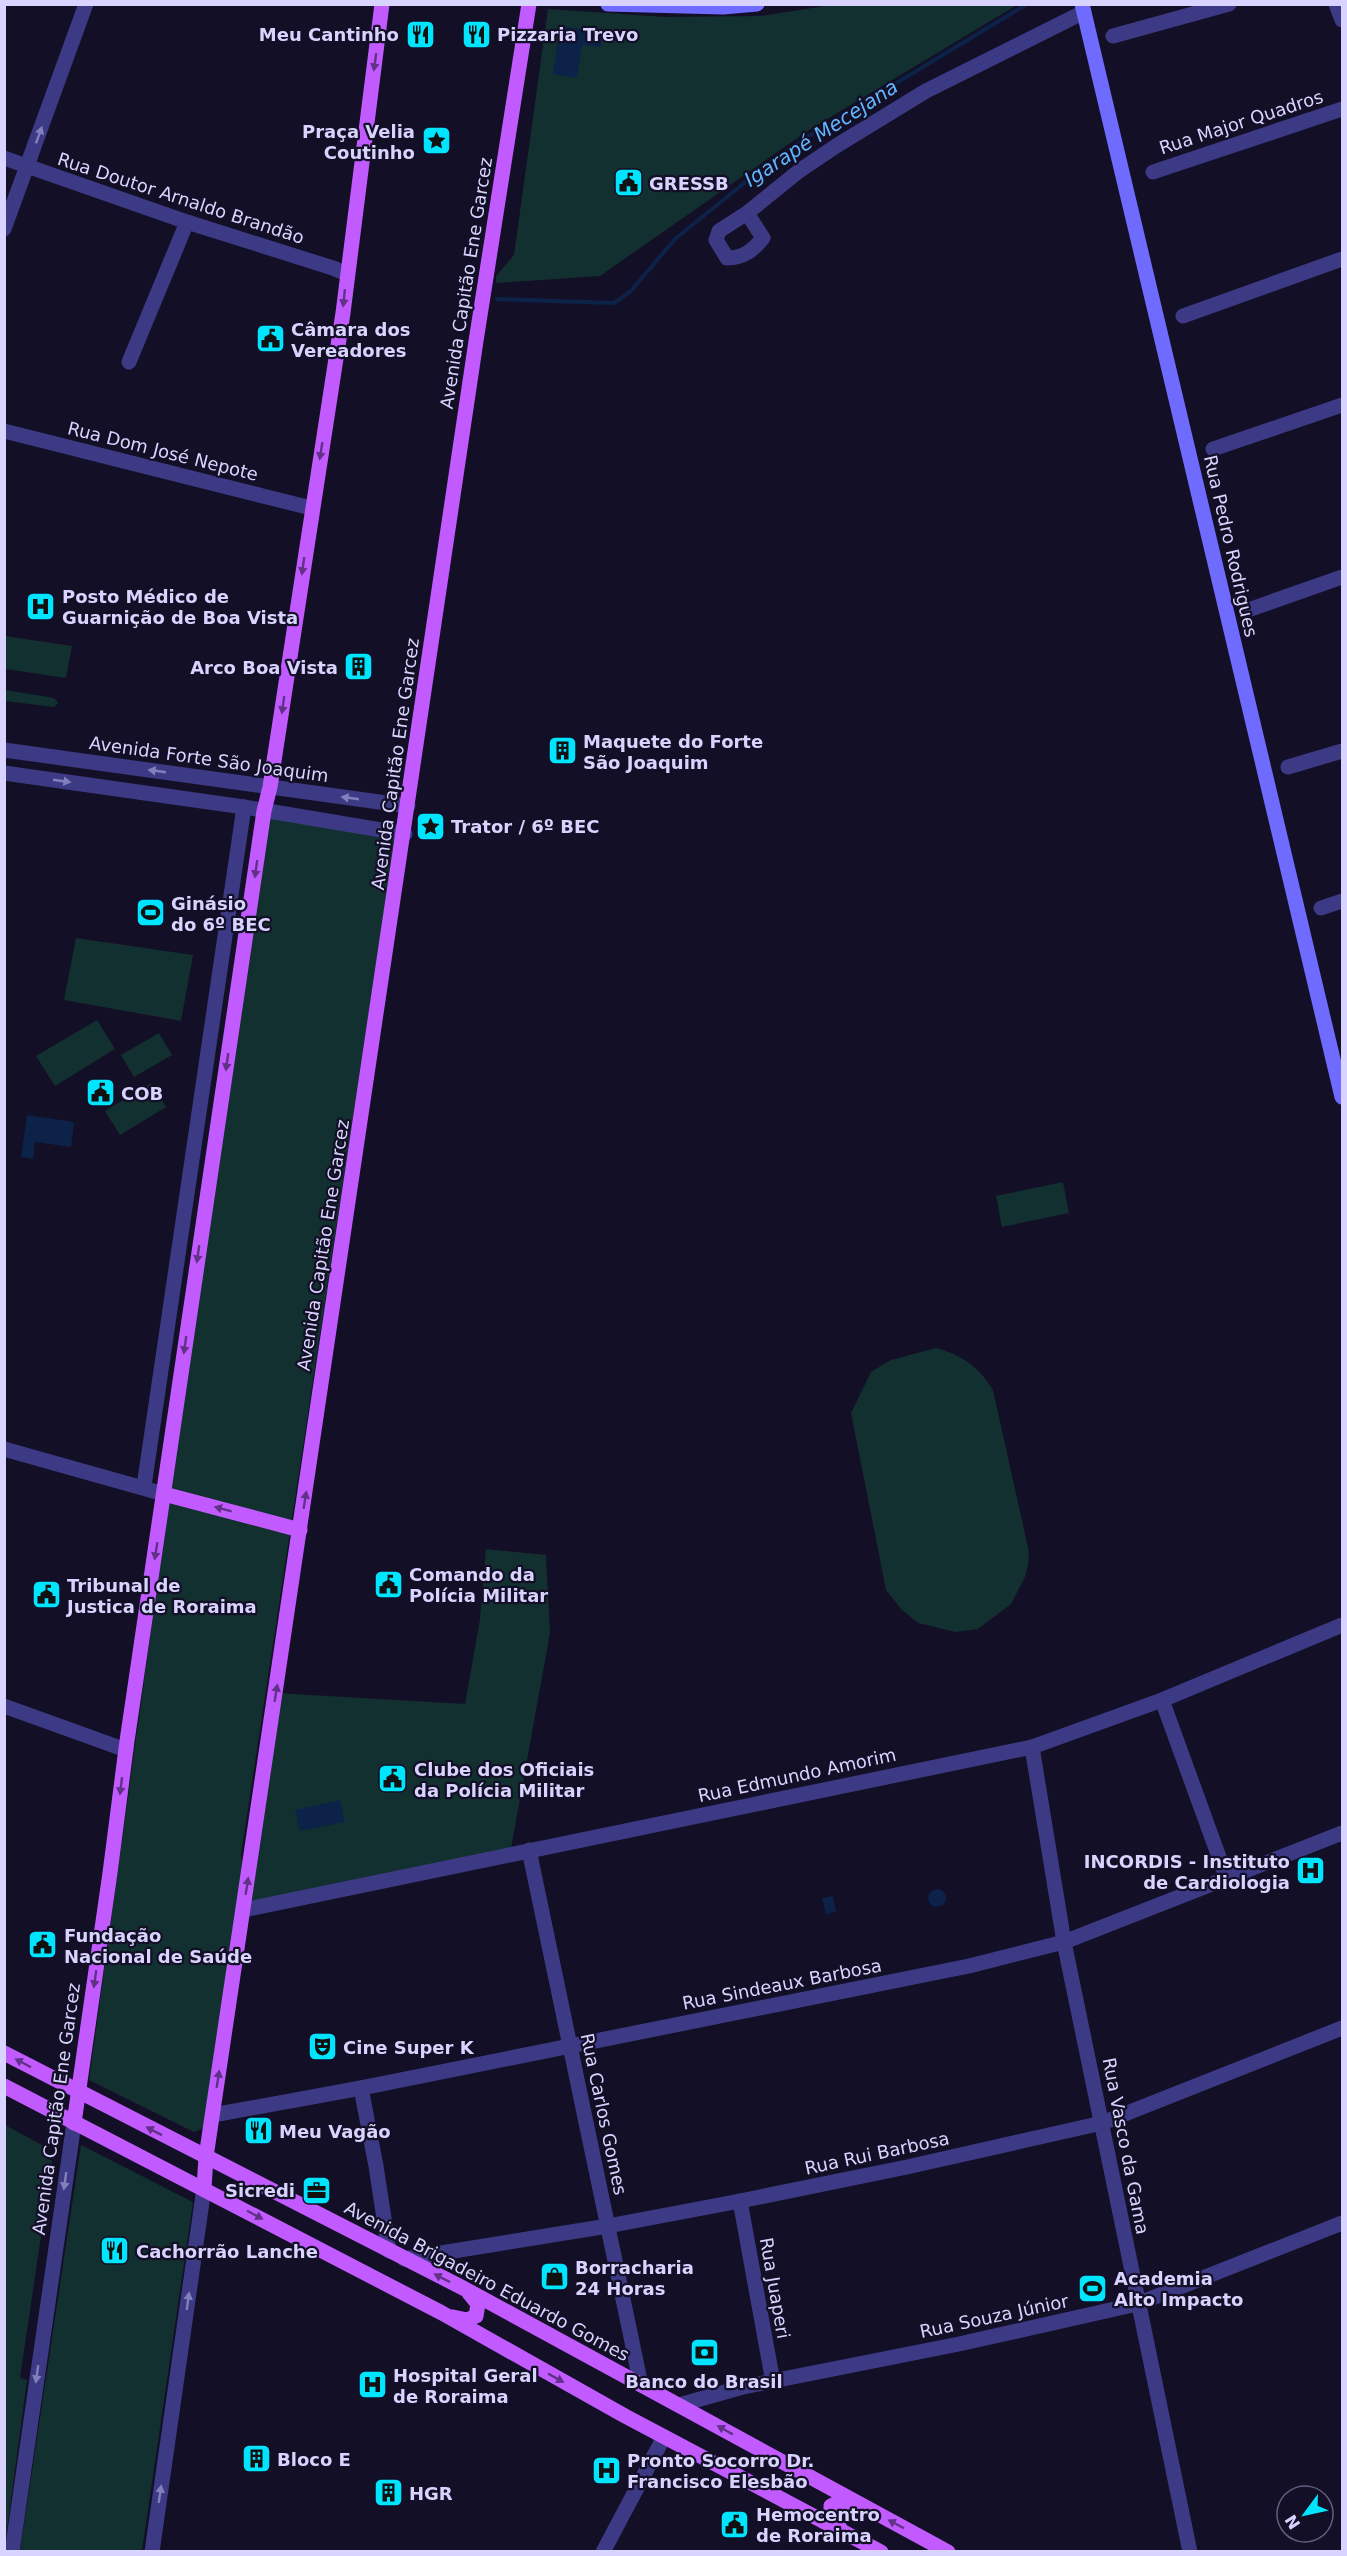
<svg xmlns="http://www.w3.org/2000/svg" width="1347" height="2556" viewBox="0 0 1347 2556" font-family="'DejaVu Sans',sans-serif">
  <rect width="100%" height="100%" fill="#130f26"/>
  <g fill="#12302f">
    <path d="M838 4 1017 5 809 130 600 276 496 283V276L514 255 548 9 666 17 760 16Z"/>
    <path d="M5 636 72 646 66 678 5 669Z"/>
    <path d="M5 690 54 698 58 703 54 707 5 701Z"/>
    <path d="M264 811 405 834 388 886 241 1855 243 1868 204 2128 194 2132 89 2080Z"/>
    <path d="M76 938 193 955 181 1021 64 1000Z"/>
    <path d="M97 1020 115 1049 55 1086 36 1056Z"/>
    <path d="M159 1033 172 1055 134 1077 121 1055Z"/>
    <path d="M151 1083 166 1107 120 1135 105 1111Z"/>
    <path d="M1063 1182 1069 1213 1002 1227 996 1196Z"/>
    <path d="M936 1348C962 1355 979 1367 993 1390L1029 1552 1028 1566 1025 1577 1011 1604 978 1629 955 1632 918 1623 901 1609 886 1590 851 1413 871 1372 891 1360Z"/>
    <path d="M486 1549 546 1555 550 1633 510 1854 244 1910 276 1693 465 1704 480 1619Z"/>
    <path d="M5 2125 42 2145 52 2162 20 2378 27 2380 5 2545Z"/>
    <path d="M81 2145 193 2202 142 2551H20Z"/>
  </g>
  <g fill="#0c2248">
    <path d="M560 26 603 32 601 47 582 45 577 78 553 74Z"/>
    <path d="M27 1115 74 1122 71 1147 35 1142 33 1159 21 1157Z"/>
    <path d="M340 1800 345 1822 300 1831 295 1810Z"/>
    <circle cx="937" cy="1898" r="9"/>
    <path d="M833 1896 836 1912 826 1914 822 1898Z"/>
  </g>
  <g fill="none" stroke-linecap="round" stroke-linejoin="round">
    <path stroke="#0c2248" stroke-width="4" d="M497 299 614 303 631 291 675 239 759 171 809 136 1027 4"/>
    <g stroke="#3d3a85" stroke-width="15">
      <path d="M1336 4 1342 20"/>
      <path d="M1113 36 1229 4"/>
      <path d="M4 158 187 222 333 268 347 274"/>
      <path d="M1153 172 1342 109"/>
      <path d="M747 213 763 238C753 250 744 258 727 258L716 240 719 231 747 213 799 171 836 146 926 91 1084 12"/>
      <path d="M1183 316 1342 259"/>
      <path d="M129 362 187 222"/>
      <path d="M4 431 311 508"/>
      <path d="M1213 449 1342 405"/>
      <path d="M1251 609 1342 577"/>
      <path d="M1288 767 1342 751"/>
      <path d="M1321 908 1342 901"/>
      <path d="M4 1449 164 1494"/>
      <path d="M144 1486 244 807"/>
      <path d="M1162 1700 1227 1879"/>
      <path d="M4 1706 126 1750"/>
      <path d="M1032 1747 1064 1942 1190 2552"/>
      <path d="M529 1850 641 2385"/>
      <path d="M361 2088 376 2166 389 2251"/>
      <path d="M213 2115 361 2088 969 1966 1064 1942 1342 1833"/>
      <path d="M740 2201 773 2382"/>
      <path d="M404 2259 608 2226 740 2201 907 2167 1102 2123 1342 2028"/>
      <path d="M679 2405 743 2387 959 2344 1137 2304 1342 2223"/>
      <path d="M603 2552 664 2437"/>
    </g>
    <g stroke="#3d3a85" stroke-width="15">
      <path d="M4 229 86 4"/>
      <path d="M4 750 408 806"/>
      <path d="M4 773 244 807 405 834"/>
      <path d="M243 1910 1032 1747 1162 1700 1342 1625"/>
      <path d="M12 2552 74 2123"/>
      <path d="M152 2552 204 2188"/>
    </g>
    <g stroke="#6f6bff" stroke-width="15">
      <path d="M608 4 723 7 757 4"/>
      <path d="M1082 4 1342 1097"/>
    </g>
    <g stroke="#c25bff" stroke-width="15">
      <path d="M164 1494 300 1530"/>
      <path d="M4 2053 465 2289 948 2552"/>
      <path d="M4 2086 442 2313 625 2416 881 2552"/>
      <path d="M74 2123 110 1873 127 1741 264 811 270 787 343 313 382 4"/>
      <path d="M204 2188 206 2157 476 341 529 4"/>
      <path d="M453 2317 467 2320 476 2316 478 2304 469 2293"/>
      <path d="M840 2528 831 2517V2506L841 2501 855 2505"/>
    </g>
  </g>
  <defs><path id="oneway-solid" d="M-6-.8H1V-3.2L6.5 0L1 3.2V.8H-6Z" transform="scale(1.5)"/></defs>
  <g fill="#623188">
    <use href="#oneway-solid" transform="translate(375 62) rotate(98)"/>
    <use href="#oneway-solid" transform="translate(344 298) rotate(96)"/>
    <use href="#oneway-solid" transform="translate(321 451) rotate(99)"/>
    <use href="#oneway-solid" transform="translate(303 566) rotate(98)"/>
    <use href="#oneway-solid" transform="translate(283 705) rotate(98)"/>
    <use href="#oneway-solid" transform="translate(256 869) rotate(98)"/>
    <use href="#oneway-solid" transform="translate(227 1062) rotate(98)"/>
    <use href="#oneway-solid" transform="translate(198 1254) rotate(98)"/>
    <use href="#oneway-solid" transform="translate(185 1345) rotate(98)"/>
    <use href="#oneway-solid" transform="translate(305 1500) rotate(-81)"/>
    <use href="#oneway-solid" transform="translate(223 1509) rotate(-165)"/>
    <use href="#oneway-solid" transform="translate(156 1551) rotate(99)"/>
    <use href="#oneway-solid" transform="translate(276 1693) rotate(-81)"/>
    <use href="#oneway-solid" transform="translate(121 1786) rotate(97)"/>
    <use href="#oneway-solid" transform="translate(247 1886) rotate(-81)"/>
    <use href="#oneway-solid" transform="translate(95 1979) rotate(98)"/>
    <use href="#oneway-solid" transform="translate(23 2063) rotate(-152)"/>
    <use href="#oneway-solid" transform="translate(218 2079) rotate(-81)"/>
    <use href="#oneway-solid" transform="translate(154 2131) rotate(-153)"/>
    <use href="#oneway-solid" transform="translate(255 2215) rotate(28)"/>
    <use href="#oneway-solid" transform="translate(442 2278) rotate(-153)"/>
    <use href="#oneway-solid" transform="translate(556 2378) rotate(29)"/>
    <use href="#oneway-solid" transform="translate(725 2430) rotate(-151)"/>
    <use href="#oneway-solid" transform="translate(896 2524) rotate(-152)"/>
  </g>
  <g fill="#837fbc">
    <use href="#oneway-solid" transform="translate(39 135) rotate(-70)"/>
    <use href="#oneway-solid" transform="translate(157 771) rotate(-172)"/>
    <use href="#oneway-solid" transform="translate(62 781) rotate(8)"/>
    <use href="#oneway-solid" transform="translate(350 798) rotate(-172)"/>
    <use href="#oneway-solid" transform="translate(65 2181) rotate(98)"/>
    <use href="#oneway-solid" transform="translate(188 2301) rotate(-82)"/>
    <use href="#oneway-solid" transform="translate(37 2374) rotate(98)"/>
    <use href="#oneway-solid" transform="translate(160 2494) rotate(-82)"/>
  </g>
  <defs>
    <symbol id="restaurant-square" viewBox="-11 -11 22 22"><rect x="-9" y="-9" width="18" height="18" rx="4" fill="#00e5ff" stroke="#130f26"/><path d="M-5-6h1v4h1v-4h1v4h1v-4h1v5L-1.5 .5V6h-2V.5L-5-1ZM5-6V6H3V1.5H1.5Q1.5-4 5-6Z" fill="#111"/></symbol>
    <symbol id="sight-square" viewBox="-11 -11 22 22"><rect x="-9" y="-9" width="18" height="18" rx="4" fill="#00e5ff" stroke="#130f26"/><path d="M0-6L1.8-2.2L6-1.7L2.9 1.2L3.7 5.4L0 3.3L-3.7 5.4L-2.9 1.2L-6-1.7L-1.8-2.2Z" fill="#111"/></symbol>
    <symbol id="civic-square" viewBox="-11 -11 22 22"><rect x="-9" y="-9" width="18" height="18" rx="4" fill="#00e5ff" stroke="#130f26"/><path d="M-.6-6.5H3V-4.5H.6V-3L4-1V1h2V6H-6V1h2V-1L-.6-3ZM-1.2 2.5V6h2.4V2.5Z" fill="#111"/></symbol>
    <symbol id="hospital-square" viewBox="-11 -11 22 22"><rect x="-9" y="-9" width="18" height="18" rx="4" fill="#00e5ff" stroke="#130f26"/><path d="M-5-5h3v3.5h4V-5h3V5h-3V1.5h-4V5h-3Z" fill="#111"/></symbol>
    <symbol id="building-square" viewBox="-11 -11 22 22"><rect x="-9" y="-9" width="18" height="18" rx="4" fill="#00e5ff" stroke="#130f26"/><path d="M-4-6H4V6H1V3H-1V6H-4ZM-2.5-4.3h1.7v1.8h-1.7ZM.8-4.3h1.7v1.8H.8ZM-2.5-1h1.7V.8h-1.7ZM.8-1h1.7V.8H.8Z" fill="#111"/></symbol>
    <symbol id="stadium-square" viewBox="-11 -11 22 22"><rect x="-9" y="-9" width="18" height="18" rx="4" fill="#00e5ff" stroke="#130f26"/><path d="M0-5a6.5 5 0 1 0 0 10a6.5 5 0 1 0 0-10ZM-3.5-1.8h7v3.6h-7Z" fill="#111"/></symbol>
    <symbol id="theatre-square" viewBox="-11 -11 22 22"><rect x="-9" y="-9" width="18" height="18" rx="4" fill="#00e5ff" stroke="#130f26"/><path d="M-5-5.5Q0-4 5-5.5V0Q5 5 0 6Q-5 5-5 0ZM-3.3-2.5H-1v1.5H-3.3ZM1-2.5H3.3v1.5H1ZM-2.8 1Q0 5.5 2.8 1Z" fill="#111"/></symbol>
    <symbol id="office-square" viewBox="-11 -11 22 22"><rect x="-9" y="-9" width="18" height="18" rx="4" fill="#00e5ff" stroke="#130f26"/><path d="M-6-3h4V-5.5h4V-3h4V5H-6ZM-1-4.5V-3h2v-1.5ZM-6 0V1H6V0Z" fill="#111"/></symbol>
    <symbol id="shop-square" viewBox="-11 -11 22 22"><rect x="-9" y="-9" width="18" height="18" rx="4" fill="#00e5ff" stroke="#130f26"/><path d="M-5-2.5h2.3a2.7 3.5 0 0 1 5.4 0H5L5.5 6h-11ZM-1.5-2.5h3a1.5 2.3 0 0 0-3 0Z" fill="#111"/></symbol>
    <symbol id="bank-square" viewBox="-11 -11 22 22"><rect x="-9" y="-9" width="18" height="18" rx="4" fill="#00e5ff" stroke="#130f26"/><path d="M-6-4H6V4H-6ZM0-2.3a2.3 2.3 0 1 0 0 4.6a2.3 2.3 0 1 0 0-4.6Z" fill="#111"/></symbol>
  </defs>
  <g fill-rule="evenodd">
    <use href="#restaurant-square" x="404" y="18" width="33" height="33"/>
    <use href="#restaurant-square" x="460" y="18" width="33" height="33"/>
    <use href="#sight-square" x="420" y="124" width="33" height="33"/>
    <use href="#civic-square" x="612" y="166" width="33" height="33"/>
    <use href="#civic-square" x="254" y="322" width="33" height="33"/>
    <use href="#hospital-square" x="24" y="590" width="33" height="33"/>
    <use href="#building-square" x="342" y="650" width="33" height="33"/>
    <use href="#building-square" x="546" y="734" width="33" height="33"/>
    <use href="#sight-square" x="414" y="810" width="33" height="33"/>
    <use href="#stadium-square" x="134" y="896" width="33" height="33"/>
    <use href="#civic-square" x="84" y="1076" width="33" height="33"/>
    <use href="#civic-square" x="372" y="1568" width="33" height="33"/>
    <use href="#civic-square" x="30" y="1578" width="33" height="33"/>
    <use href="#civic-square" x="376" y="1762" width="33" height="33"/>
    <use href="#hospital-square" x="1294" y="1854" width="33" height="33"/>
    <use href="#civic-square" x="26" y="1928" width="33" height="33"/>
    <use href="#theatre-square" x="306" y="2030" width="33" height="33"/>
    <use href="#restaurant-square" x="242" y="2114" width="33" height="33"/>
    <use href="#office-square" x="300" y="2174" width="33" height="33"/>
    <use href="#restaurant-square" x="98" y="2234" width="33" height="33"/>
    <use href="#shop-square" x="538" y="2260" width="33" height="33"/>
    <use href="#stadium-square" x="1076" y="2272" width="33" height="33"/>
    <use href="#bank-square" x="688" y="2336" width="33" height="33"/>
    <use href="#hospital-square" x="356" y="2368" width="33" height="33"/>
    <use href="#building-square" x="240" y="2442" width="33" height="33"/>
    <use href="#hospital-square" x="590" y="2454" width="33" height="33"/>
    <use href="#building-square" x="372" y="2476" width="33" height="33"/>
    <use href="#civic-square" x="718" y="2508" width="33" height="33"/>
  </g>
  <g text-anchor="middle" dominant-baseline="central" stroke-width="4.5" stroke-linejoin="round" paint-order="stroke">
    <g font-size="18" font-weight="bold" fill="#d9d4ff" stroke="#130f26" text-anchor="start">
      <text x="399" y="34" text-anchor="end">Meu Cantinho</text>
      <text x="497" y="34">Pizzaria Trevo</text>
      <text x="415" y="131" text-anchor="end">Praça Velia<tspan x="415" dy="21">Coutinho</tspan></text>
      <text x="649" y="183">GRESSB</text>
      <text x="291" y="329">Câmara dos<tspan x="291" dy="21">Vereadores</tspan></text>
      <text x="62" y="596">Posto Médico de<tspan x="62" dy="21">Guarnição de Boa Vista</tspan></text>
      <text x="338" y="667" text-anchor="end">Arco Boa Vista</text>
      <text x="583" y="741">Maquete do Forte<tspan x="583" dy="21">São Joaquim</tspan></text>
      <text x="451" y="826">Trator / 6º BEC</text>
      <text x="171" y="903">Ginásio<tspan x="171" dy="21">do 6º BEC</tspan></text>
      <text x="121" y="1093">COB</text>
      <text x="409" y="1574">Comando da<tspan x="409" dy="21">Polícia Militar</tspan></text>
      <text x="67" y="1585">Tribunal de<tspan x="67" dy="21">Justica de Roraima</tspan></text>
      <text x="414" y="1769">Clube dos Oficiais<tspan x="414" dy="21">da Polícia Militar</tspan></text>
      <text x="1290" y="1861" text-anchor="end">INCORDIS - Instituto<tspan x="1290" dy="21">de Cardiologia</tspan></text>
      <text x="64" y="1935">Fundação<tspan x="64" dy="21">Nacional de Saúde</tspan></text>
      <text x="343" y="2047">Cine Super K</text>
      <text x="279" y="2131">Meu Vagão</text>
      <text x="295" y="2190" text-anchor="end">Sicredi</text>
      <text x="136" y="2251">Cachorrão Lanche</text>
      <text x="575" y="2267">Borracharia<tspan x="575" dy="21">24 Horas</tspan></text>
      <text x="1114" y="2278">Academia<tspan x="1114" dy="21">Alto Impacto</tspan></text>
      <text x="393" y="2375">Hospital Geral<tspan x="393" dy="21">de Roraima</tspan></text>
      <text x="704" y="2381" text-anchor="middle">Banco do Brasil</text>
      <text x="277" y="2459">Bloco E</text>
      <text x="627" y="2460">Pronto Socorro Dr.<tspan x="627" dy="21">Francisco Elesbão</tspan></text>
      <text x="409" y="2493">HGR</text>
      <text x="756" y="2514">Hemocentro<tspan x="756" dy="21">de Roraima</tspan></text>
    </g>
    <g font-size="18" fill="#d9d4ff" stroke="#130f26">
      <text transform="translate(1241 122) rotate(-18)">Rua Major Quadros</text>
      <text transform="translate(181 198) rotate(18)">Rua Doutor Arnaldo Brandão</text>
      <text transform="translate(466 283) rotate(-81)">Avenida Capitão Ene Garcez</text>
      <text transform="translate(163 451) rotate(14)">Rua Dom José Nepote</text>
      <text transform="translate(1231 546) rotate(77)">Rua Pedro Rodrigues</text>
      <text transform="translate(209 759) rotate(8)">Avenida Forte São Joaquim</text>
      <text transform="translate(395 764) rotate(-82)">Avenida Capitão Ene Garcez</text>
      <text transform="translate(323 1245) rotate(-81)">Avenida Capitão Ene Garcez</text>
      <text transform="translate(797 1775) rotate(-12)">Rua Edmundo Amorim</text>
      <text transform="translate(782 1984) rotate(-11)">Rua Sindeaux Barbosa</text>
      <text transform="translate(56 2109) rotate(-82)">Avenida Capitão Ene Garcez</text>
      <text transform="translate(604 2114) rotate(78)">Rua Carlos Gomes</text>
      <text transform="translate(1126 2146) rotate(79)">Rua Vasco da Gama</text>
      <text transform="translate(877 2153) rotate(-12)">Rua Rui Barbosa</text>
      <text transform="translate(487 2281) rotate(28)">Avenida Brigadeiro Eduardo Gomes</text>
      <text transform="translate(775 2288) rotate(80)">Rua Juaperi</text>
      <text transform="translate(994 2316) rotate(-12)">Rua Souza Júnior</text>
    </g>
    <g font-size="20" font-style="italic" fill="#62b6ff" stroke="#130f26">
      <text transform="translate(821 133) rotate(-33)">Igarapé Mecejana</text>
    </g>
  </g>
  <rect width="1347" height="2556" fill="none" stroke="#d9d4ff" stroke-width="12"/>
  <g transform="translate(1305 2514) rotate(237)"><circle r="28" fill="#130f26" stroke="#625e7d" stroke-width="1.5"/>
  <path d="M0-4.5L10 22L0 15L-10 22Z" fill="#00e5ff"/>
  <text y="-9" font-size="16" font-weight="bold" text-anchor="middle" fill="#d9d4ff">N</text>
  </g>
</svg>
